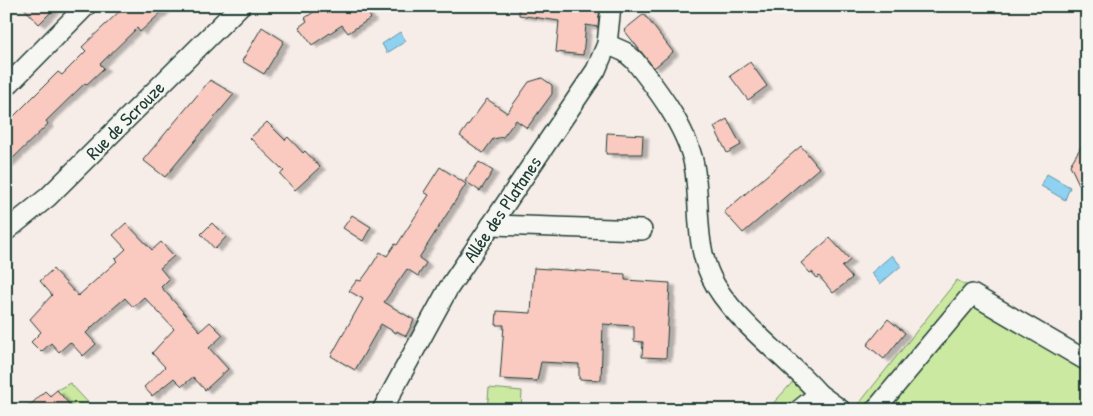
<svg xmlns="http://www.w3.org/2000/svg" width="1093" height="416" viewBox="0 0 1093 416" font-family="'Patrick Hand',sans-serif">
  <defs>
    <filter id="shadow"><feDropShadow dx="5.5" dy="3" stdDeviation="1" flood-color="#0004"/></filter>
  </defs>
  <rect width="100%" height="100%" fill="#f7ede8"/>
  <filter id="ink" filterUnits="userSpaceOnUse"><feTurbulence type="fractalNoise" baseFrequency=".02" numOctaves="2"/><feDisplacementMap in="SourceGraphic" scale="10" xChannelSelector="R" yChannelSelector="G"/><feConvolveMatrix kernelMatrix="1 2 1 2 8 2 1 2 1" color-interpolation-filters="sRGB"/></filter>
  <g filter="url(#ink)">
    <g fill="#cbe9a1" stroke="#75936a">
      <path d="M957 280 1087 355V410H854Z"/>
      <path d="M801 373 849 410H767Z"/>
      <path d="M70 383 95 410H73L57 390Z"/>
      <path d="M489 388 522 391 521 410H487Z"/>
    </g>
    <g fill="#8fd1f0" stroke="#6296a5">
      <path d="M400 32 406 41 387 53 382 44Z"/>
      <path d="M1047 174 1070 187 1065 200 1041 186Z"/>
      <path d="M892 255 901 266 880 284 871 273Z"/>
    </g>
    <g fill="#facac1" stroke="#1f3d34" filter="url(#shadow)">
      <path d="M22 6H57L39 24Z"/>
      <path d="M125 6H168L140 32 137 28 100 64 104 68 87 84 85 83 46 121 48 124 6 165V124L58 72 62 75 86 51 82 47Z"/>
      <path d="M331 6H363L371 18 348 33 342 25 312 45 299 27 307 21 305 18 318 9 321 13Z"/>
      <path d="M519 6H600L598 27 586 25 583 55 556 52 559 21 519 15Z"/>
      <path d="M644 14 673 52 654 68 624 30Z"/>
      <path d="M262 27 284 41 264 74 242 61Z"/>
      <path d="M750 62 767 86 748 100 730 76Z"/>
      <path d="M542 78 552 85V94L527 128 516 120 503 137 493 139 483 153 460 136 487 99 507 113 529 82Z"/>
      <path d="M210 80 234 94 165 177 143 160Z"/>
      <path d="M727 119 741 145 727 153 714 127Z"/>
      <path d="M267 122 285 140 288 137 303 153 305 151 320 167 295 190 280 174 284 171 250 138Z"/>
      <path d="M607 133 643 135 642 154H606Z"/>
      <path d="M1087 137V201L1070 165Z"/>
      <path d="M801 146 819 168 743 233 724 212Z"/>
      <path d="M479 162 493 171 480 191 465 181Z"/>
      <path d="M440 167 466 184 419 258 426 263 418 276 407 269 384 302 414 320 406 336 397 331 396 333 381 324 355 370 331 356 363 299 349 291 357 280 361 281 369 270 380 252 387 256 395 244 397 245 429 195 424 192Z"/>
      <path d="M352 215 371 227 363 241 343 228Z"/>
      <path d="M126 223 152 250 161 242 174 256 160 268 169 279 161 287 200 331 210 322 223 335 209 348 228 369 205 390 193 377 182 386 174 378 152 396 144 387 165 367 152 353 174 329 144 297 133 307 125 298 95 324 86 333 96 344 83 356 70 342 59 352 51 343 41 352 31 342 41 332 30 319 52 295 40 281 53 269 78 296 117 261 115 259 126 249 113 235Z"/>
      <path d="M212 223 226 237 215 249 201 234Z"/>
      <path d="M830 238 850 260 842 267 852 278 833 293 819 276 817 278 812 272 810 273 801 263Z"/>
      <path d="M534 268 625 274V280L670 283 666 358 642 357 643 342 634 341V326L603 324 601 380 579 379V364L541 362 537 381 500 379 504 325H496L497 311 531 313Z"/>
      <path d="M888 319 905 333 884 359 867 345Z"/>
      <path d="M57 390 74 410H25L45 391 50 396Z"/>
    </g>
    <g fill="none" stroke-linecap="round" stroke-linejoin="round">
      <defs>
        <g id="minor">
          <path d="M607 44 625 52 634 60C657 89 687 128 694 165 701 203 694 241 711 277 730 318 788 358 819 394"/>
          <path d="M6 87 86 6"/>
          <path d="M491 225 642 230"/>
          <path d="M6 231 48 197 240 6"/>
          <path d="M382 410 448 289 596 70 607 44 611 6"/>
          <path d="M799 410 819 394 841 410"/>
          <path d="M875 410 972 294 1087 361"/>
        </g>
      </defs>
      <use href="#minor" stroke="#1f3d34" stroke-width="22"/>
      <use href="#minor" stroke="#f6f6f2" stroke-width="19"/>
    </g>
  </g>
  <g text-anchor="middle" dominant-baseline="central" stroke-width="4" stroke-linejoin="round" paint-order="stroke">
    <g font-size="19" fill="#1f3d34" stroke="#f6f6f2">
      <text transform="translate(125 120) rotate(-45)">Rue de Scrouze</text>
      <text transform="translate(502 209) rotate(-56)">Allée des Platanes</text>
    </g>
  </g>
  <rect width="1093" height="416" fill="none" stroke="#f6f6f2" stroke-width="25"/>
  <rect x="12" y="12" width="1068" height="391" fill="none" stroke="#1f3d34" stroke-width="2" filter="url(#ink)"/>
</svg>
